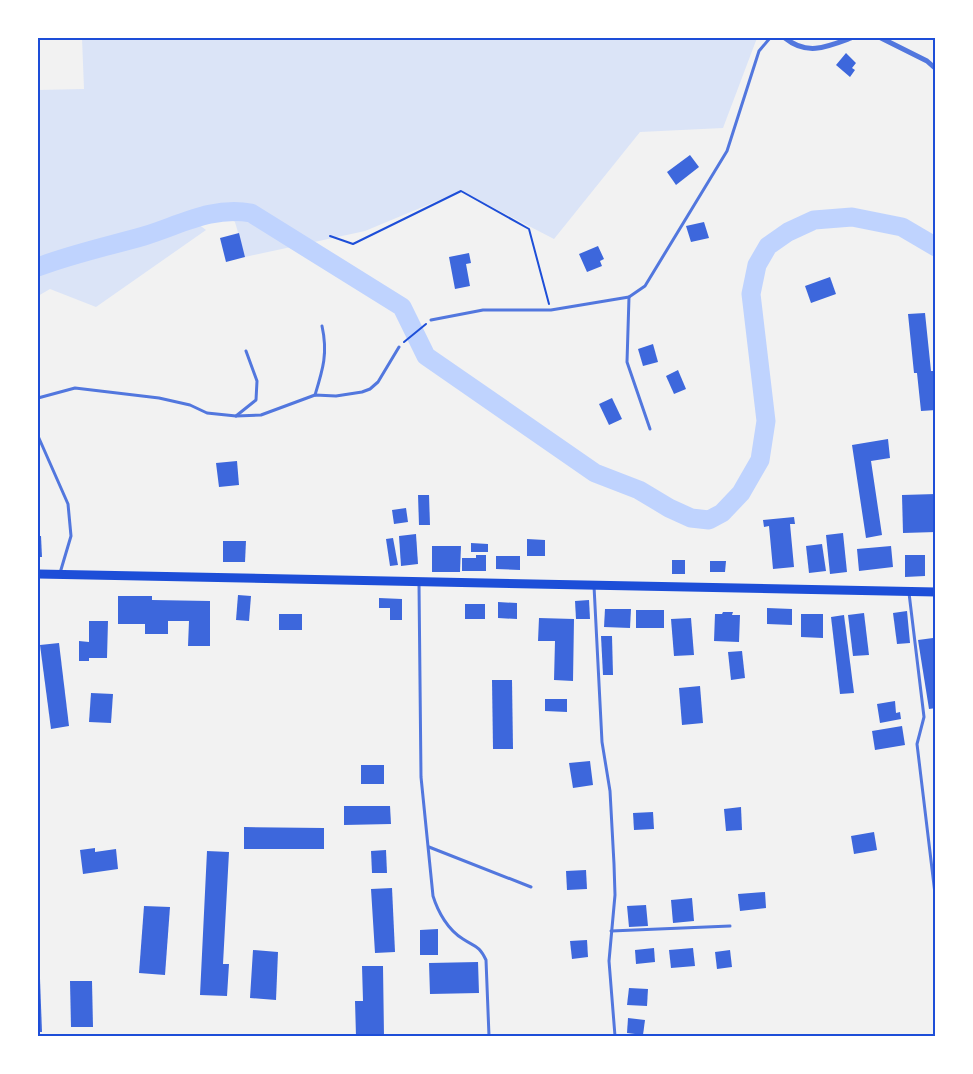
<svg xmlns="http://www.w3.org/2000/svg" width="973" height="1074" viewBox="0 0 973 1074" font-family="Literata,serif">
  <rect width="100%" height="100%" fill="#f2f2f2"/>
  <path fill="#dbe4f7" d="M82 38H757L723 128 640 132 554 239 461 191 365 231 245 257 235 222 208 206 194 221 206 230 96 307 50 289 38 296V90L84 89Z"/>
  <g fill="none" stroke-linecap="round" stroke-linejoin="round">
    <path stroke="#bfd3fe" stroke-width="19" d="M38 267C72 254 109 246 144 236 180 225 212 206 251 213L402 307 426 356 595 473 639 490 669 508 691 518 709 520 722 513 741 493 760 460 766 421 751 294 757 265 768 246 788 232 814 220 852 217 902 227 936 247"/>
  </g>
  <g fill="#3d67dc">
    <path d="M846 53 856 63 852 68 855 70 850 77 836 65Z"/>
    <path d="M690 155 699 167 676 185 667 172Z"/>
    <path d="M704 222 709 238 691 242 686 226Z"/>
    <path d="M239 233 245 257 226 262 220 238Z"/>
    <path d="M598 246 604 259 600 261 602 266 587 272 579 254Z"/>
    <path d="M469 253 471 263 466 264 470 286 455 289 449 257Z"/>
    <path d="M830 277 836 294 811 303 805 286Z"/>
    <path d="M925 313 931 371H935L936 410 921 411 917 373H914L908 314Z"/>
    <path d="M653 344 658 362 643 366 638 349Z"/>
    <path d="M678 370 686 389 674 394 666 376Z"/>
    <path d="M612 398 622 419 609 425 599 404Z"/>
    <path d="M888 439 890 458 871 461 882 535 866 538 852 445Z"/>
    <path d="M237 461 239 485 219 487 216 463Z"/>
    <path d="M936 494V532L903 533 902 495Z"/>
    <path d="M418 495H429L430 525H419Z"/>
    <path d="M406 508 408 522 394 524 392 510Z"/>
    <path d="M794 517 795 524H790L794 567 773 569 769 526 764 527 763 520Z"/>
    <path d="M843 533 847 572 830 574 826 535Z"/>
    <path d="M416 534 418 564 401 566 399 536Z"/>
    <path d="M38 536H41L42 557H38Z"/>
    <path d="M393 538 398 565 390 566 386 539Z"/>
    <path d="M527 539 545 540V556H527Z"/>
    <path d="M223 541H246L245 562H223Z"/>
    <path d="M471 543 488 544V552H471Z"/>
    <path d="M822 544 826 571 809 573 806 546Z"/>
    <path d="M432 546H461L460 572H432Z"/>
    <path d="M891 546 893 567 859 571 857 549Z"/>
    <path d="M476 555H486V571H462V558H476Z"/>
    <path d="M905 555H925V576L905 577Z"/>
    <path d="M496 556H520V570L496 569Z"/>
    <rect x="672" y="560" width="13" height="14"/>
    <path d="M710 561H726L725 572H710Z"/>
    <path d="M238 595 251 596 249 621 236 620Z"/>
    <path d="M118 596H152V600L210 601V646H188L189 621H168V634H145V624H118Z"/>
    <path d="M379 598 402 599V620H390V608H379Z"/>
    <path d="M589 600 590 619H576L575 601Z"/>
    <path d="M498 602 517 603V619L498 618Z"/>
    <rect x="465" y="604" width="20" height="15"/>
    <path d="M767 608 792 609V625L767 624Z"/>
    <path d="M605 609H631L630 628 604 627Z"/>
    <rect x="636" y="610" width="28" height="18"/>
    <path d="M907 611 910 643 897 644 893 613Z"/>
    <path d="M723 612H733L732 615H740L739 642 714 641 715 614H722Z"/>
    <path d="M864 613 869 655 853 656 848 615Z"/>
    <rect x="279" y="614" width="23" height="16"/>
    <path d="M801 614H823V638L801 637Z"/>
    <path d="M844 615 854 693 840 694 831 617Z"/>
    <path d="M539 618 574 619 573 681 554 680 555 641H538Z"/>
    <path d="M691 618 694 655 674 656 671 619Z"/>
    <path d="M89 621H108L107 658H89V661H79V641L89 642Z"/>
    <path d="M601 636H612L613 675H603Z"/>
    <path d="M933 638 936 656V708L929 709 918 640Z"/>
    <path d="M59 643 69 726 51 729 40 645Z"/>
    <path d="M742 651 745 678 731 680 728 652Z"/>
    <path d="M492 680H512L513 749H493Z"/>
    <path d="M700 686 703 723 682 725 679 688Z"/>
    <path d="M91 693 113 694 111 723 89 722Z"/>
    <path d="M545 699H567V712L545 711Z"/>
    <path d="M895 701 896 713 900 712 901 719 880 723 877 704Z"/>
    <path d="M902 726 905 745 875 750 872 731Z"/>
    <path d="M590 761 593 785 573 788 569 763Z"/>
    <rect x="361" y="765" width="23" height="19"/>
    <path d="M344 806H390L391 824 344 825Z"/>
    <path d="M741 807 742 830 726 831 724 809Z"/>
    <path d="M653 812 654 829 634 830 633 813Z"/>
    <path d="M244 827 324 828V849H244Z"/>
    <path d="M874 832 877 850 854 854 851 836Z"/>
    <path d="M95 848V852L116 849 118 869 83 874 80 850Z"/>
    <path d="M386 850 387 873H372L371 851Z"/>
    <path d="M207 851 229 852 223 964H229L227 996 200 995Z"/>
    <path d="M586 870 587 889 567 890 566 871Z"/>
    <path d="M392 888 395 952 375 953 371 889Z"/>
    <path d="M765 892 766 908 740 911 738 894Z"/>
    <path d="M692 898 694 921 673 923 671 900Z"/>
    <path d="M646 905 648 926 629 927 627 906Z"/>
    <path d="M144 906 170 907 165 975 139 973Z"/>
    <path d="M438 929V955H420V930Z"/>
    <path d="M587 940 588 957 572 959 570 941Z"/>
    <path d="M654 948 655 962 636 964 635 950Z"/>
    <path d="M693 948 695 966 671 968 669 950Z"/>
    <path d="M253 950 278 952 276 1000 250 998Z"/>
    <path d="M730 950 732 967 717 969 715 952Z"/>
    <path d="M478 962 479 993 430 994 429 963Z"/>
    <path d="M362 966H383L384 1036H356L355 1001H363Z"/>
    <path d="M38 979H40L42 1032H38Z"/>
    <path d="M70 981H92L93 1027H71Z"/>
    <path d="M629 988 648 989 647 1006 627 1005Z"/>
    <path d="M628 1018 645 1020 643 1035 627 1033Z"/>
  </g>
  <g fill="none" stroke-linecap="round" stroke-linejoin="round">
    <g stroke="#1d4ed8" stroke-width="2">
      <path d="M330 236 353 244 461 191 529 229 549 304"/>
      <path d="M404 342 426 324"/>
    </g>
    <g stroke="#5277de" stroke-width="3">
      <path d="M629 297 627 362 650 429"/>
      <path d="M431 320 483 310H551L629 297 645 286 727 151 759 51 770 38"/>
      <path d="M315 395C323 369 328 353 322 326"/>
      <path d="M38 398 75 388 159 398 190 405 207 413 236 416 261 415 315 395 336 396 362 392 370 389 378 382 399 347"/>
      <path d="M236 416 256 400 257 381 246 351"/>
      <path d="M38 436 68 504 71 536 60 573"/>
      <path d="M419 584 421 777 433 896C438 912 448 930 463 939 475 947 479 945 486 960L489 1036"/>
      <path d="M594 586 602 742 610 791 614 864 615 895 609 961 615 1036"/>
      <path d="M909 593 924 717 917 744 936 902"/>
      <path d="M429 847 531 887"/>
      <path d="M611 931 730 926"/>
    </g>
    <g stroke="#5277de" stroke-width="5">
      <path d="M785 38C807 56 827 47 851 38"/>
      <path d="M881 38 927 61 936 69"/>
    </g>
    <path stroke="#1d4ed8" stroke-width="9" d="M38 574 936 592"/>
  </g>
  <rect width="973" height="1074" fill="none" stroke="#ffffff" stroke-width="78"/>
  <rect x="39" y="39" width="895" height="996" fill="none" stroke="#1d4ed8" stroke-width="2"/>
</svg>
